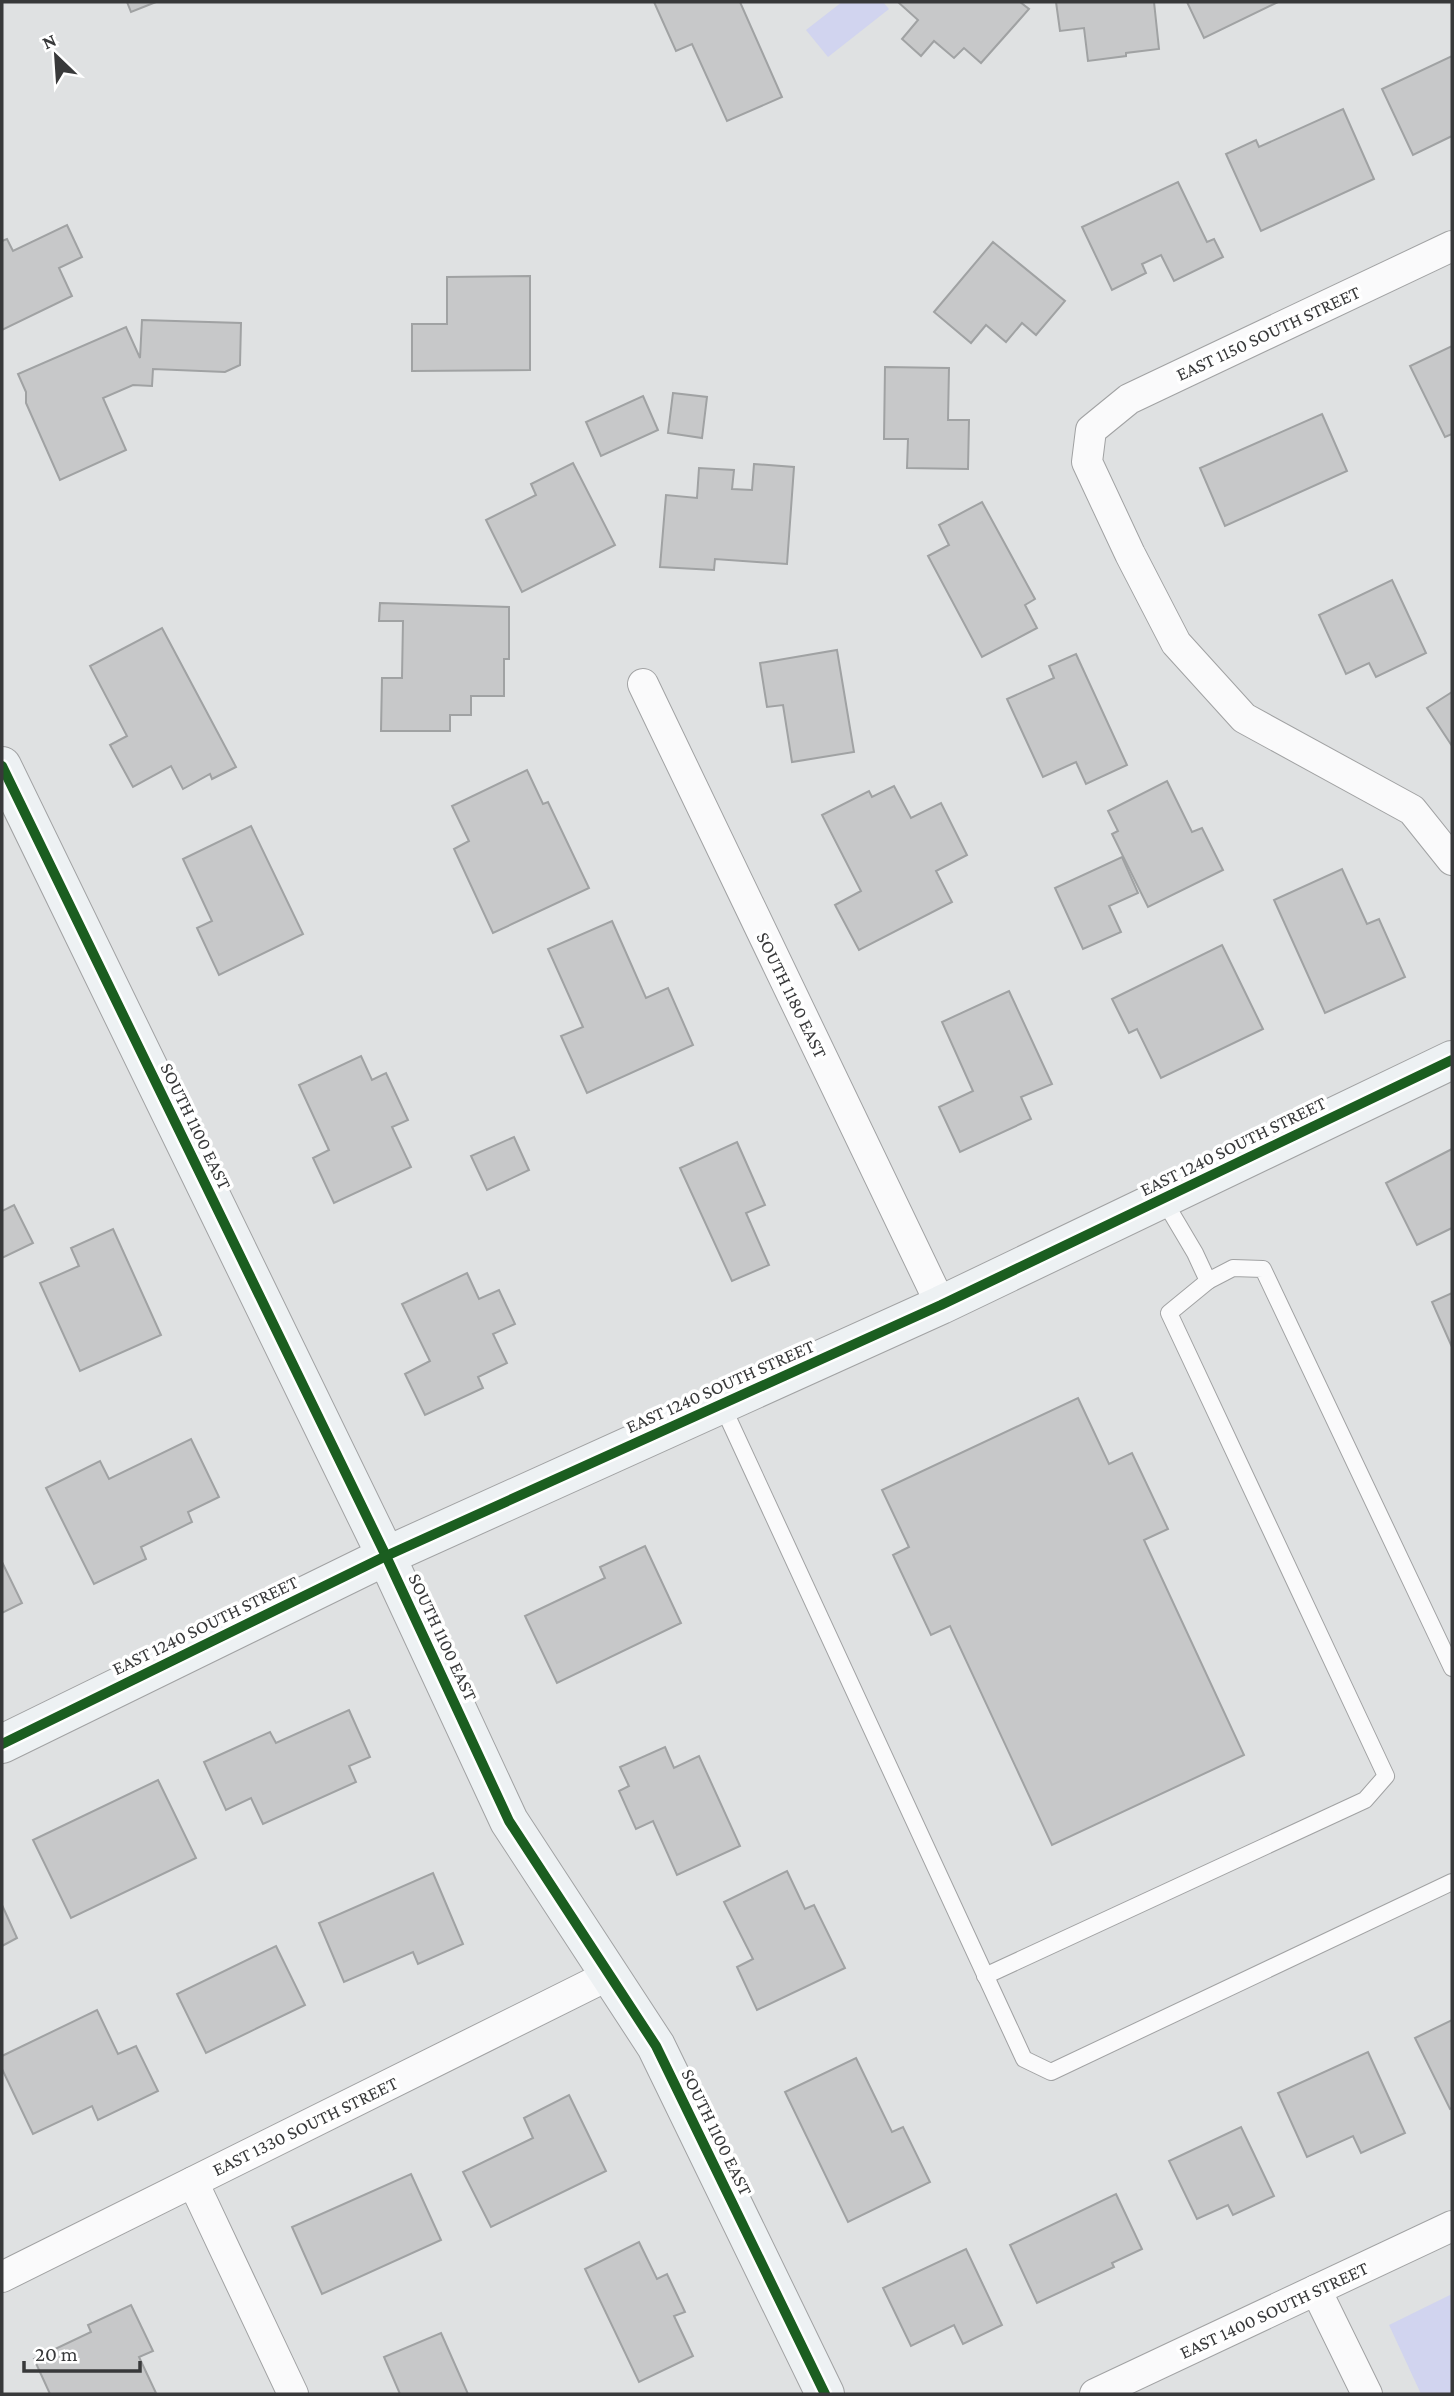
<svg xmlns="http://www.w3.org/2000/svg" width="1454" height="2396" viewBox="0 0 1454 2396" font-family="'Crimson Pro',serif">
  <rect width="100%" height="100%" fill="#dfe1e2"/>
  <g fill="#d1d4ef">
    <path d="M842 2H883L889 9 828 57 806 30Z"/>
    <path d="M1452 2294V2394H1421L1389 2325Z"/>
  </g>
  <g fill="#c7c8c9" stroke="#a0a2a3" stroke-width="2">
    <path d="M127 2H156L131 12Z"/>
    <path d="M654 2H740L782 97 727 121 692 44 676 51Z"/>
    <path d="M898 2H1020L1029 9 981 63 964 48 954 58 934 41 921 56 902 39 918 20Z"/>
    <path d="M1056 2H1154L1159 49 1126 53V56L1088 61 1084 28 1060 31Z"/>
    <path d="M1187 2H1278L1204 38Z"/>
    <path d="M1452 56V136L1413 155 1382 89Z"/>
    <path d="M1343 109 1374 179 1261 231 1226 154 1256 140 1259 147Z"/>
    <path d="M1178 182 1207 242 1214 239 1223 257 1174 281 1161 255 1142 264 1146 273 1112 290 1082 227Z"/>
    <path d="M67 225 82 257 59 268 72 296 2 330V241L7 239 13 251Z"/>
    <path d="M993 242 1065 301 1036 335 1022 323 1006 342 986 325 971 343 934 312Z"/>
    <path d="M530 276V370L412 371V324H447V277Z"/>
    <path d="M142 320 241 323 240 365 225 372 153 369 152 386 133 385 103 398 126 450 60 480 26 403V392L18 374 126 327 140 358Z"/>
    <path d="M1452 346V434L1445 437 1410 366Z"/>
    <path d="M885 367 949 368 948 420H969L968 469 907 468 908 439H884Z"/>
    <path d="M673 393 707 397 702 438 668 433Z"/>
    <path d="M643 396 658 430 601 456 586 422Z"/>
    <path d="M1322 414 1347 471 1225 526 1200 468Z"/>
    <path d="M573 463 615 545 522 592 486 520 536 495 531 484Z"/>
    <path d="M754 464 794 467 787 564 715 559 714 570 660 567 666 495 697 498 699 468 734 470 732 489 752 490Z"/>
    <path d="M982 502 1035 599 1025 605 1037 628 982 657 928 556 949 545 939 525Z"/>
    <path d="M1392 580 1426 653 1376 677 1369 663 1346 674 1319 615Z"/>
    <path d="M380 603 509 607V659H504V696H471V715H450V731H381L382 678H402L403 621H379Z"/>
    <path d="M162 628 236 767 212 779 210 774 183 789 171 766 133 787 110 745 127 736 90 666Z"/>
    <path d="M837 650 854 752 792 762 783 705 767 707 760 663Z"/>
    <path d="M1076 654 1127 765 1086 784 1076 762 1043 777 1007 699 1054 678 1049 666Z"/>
    <path d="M1452 692V746L1427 708Z"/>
    <path d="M527 770 543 804 548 802 589 888 493 933 454 849 469 841 452 806Z"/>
    <path d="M1167 781 1192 832 1202 828 1223 870 1148 907 1112 834 1118 831 1108 811Z"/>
    <path d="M894 786 911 818 941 803 967 855 936 871 952 902 859 950 835 905 861 891 822 815 869 791 872 797Z"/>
    <path d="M251 826 303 934 219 975 197 928 212 921 183 859Z"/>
    <path d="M1122 857 1138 893 1109 906 1121 932 1083 949 1055 888Z"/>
    <path d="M1342 869 1367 924 1379 919 1405 977 1325 1013 1274 900Z"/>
    <path d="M612 921 646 998 668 988 693 1045 587 1093 561 1036 583 1027 548 949Z"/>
    <path d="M1222 945 1263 1029 1161 1078 1137 1029 1129 1033 1112 999Z"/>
    <path d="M1009 991 1052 1084 1021 1097 1031 1119 960 1152 939 1107 973 1091 942 1022Z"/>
    <path d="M361 1056 372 1080 386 1073 408 1120 392 1127 411 1167 334 1203 313 1158 329 1150 299 1085Z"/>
    <path d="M514 1137 529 1170 487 1190 471 1156Z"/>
    <path d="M737 1142 765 1205 746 1213 769 1265 732 1281 680 1168Z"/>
    <path d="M1452 1149V1228L1417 1245 1386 1183Z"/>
    <path d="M14 1205 33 1243 2 1258V1211Z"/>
    <path d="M113 1229 161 1335 80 1371 40 1283 79 1266 71 1248Z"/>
    <path d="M467 1273 479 1299 499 1290 515 1324 493 1334 507 1363 478 1377 483 1388 425 1415 405 1374 430 1361 402 1304Z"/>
    <path d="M1452 1293V1347L1432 1302Z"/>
    <path d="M1078 1398 1109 1464 1132 1453 1168 1529 1144 1540 1244 1755 1052 1845 950 1626 931 1635 893 1555 909 1547 882 1490Z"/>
    <path d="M191 1439 219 1497 188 1512 192 1522 141 1547 146 1559 94 1584 46 1488 100 1461 109 1479Z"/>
    <path d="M645 1546 681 1623 557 1683 525 1616 605 1578 600 1567Z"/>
    <path d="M2 1562 22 1603 2 1613Z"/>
    <path d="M349 1710 370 1757 349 1766 356 1782 263 1824 251 1798 226 1810 204 1762 270 1732 276 1743Z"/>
    <path d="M665 1747 674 1768 699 1756 740 1846 677 1875 653 1821 636 1829 619 1791 629 1786 620 1767Z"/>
    <path d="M158 1780 196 1858 71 1918 33 1840Z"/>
    <path d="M787 1871 805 1909 814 1905 845 1968 757 2010 737 1967 753 1959 724 1902Z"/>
    <path d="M433 1873 463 1944 418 1964 413 1952 344 1982 319 1923Z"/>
    <path d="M2 1905 17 1938 2 1946Z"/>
    <path d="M276 1946 305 2005 206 2053 177 1994Z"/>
    <path d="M97 2010 118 2054 136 2046 158 2091 98 2120 92 2106 33 2134 2 2069V2056Z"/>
    <path d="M1452 2020V2108L1450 2109 1415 2038Z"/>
    <path d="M1368 2052 1405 2133 1361 2153 1353 2136 1307 2157 1278 2093Z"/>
    <path d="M856 2058 892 2132 903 2127 930 2182 848 2222 785 2092Z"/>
    <path d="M569 2095 606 2171 491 2227 463 2172 533 2138 524 2118Z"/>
    <path d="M1241 2127 1274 2196 1233 2215 1228 2205 1197 2219 1169 2161Z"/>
    <path d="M411 2174 441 2240 322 2294 292 2227Z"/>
    <path d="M1116 2194 1142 2249 1112 2263 1114 2267 1037 2303 1010 2245Z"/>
    <path d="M639 2242 657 2279 667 2274 685 2312 674 2316 693 2356 639 2382 585 2269Z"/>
    <path d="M966 2249 1002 2325 963 2344 954 2325 911 2346 883 2288Z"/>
    <path d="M131 2305 153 2351 139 2357 156 2393 50 2394 34 2359 91 2332 88 2325Z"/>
    <path d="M441 2333 468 2394H400L384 2357Z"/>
  </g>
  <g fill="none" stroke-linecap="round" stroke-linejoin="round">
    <defs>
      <g id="lane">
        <path d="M1163 1199 1195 1253 1208 1281 1233 1268 1263 1269 1452 1668"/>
        <path d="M722 1405 1024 2059 1051 2072 1452 1882"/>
        <path d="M985 1976 1365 1800 1386 1776 1169 1313 1208 1281"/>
      </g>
      <g id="street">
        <path d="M1452 246 1129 399 1091 430 1087 462 1130 554 1176 643 1244 718 1412 810 1452 860"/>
        <path d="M643 684 941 1305"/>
        <path d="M193 2182 293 2394"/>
        <path d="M2 2277 609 1975"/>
        <path d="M1316 2290 1367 2394"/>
        <path d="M1095 2394 1452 2226"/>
      </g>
      <g id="secondary">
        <path d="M2 766 386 1556 509 1821 656 2046 825 2394"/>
        <path d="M2 1744 386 1556 941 1305 1452 1060"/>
      </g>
    </defs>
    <use href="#lane" stroke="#a1a2a3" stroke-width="18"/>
    <use href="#street" stroke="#a1a2a3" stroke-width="32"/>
    <use href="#secondary" stroke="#a1a2a3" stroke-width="40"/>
    <use href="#lane" stroke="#fafafb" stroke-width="16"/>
    <use href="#street" stroke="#fafafb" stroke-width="30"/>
    <use href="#secondary" stroke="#edf1f3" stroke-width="38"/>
    <defs>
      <g id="cycleway">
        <path d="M2 766 386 1556 509 1821 656 2046 825 2394"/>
        <path d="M2 1744 386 1556 941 1305 1452 1060"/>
      </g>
    </defs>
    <use href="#cycleway" stroke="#fff" stroke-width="15"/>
    <use href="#cycleway" stroke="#1b5e20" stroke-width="10"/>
  </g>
  <g text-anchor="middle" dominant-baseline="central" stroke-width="7" stroke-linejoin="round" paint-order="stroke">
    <g font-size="19" fill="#38393a" stroke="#fff">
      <text transform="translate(1268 333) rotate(-25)">EAST 1150 SOUTH STREET</text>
      <text transform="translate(792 995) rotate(64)">SOUTH 1180 EAST</text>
      <text transform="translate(196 1126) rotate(64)">SOUTH 1100 EAST</text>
      <text transform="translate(1233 1146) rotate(-26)">EAST 1240 SOUTH STREET</text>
      <text transform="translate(720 1386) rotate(-24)">EAST 1240 SOUTH STREET</text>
      <text transform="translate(205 1625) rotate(-26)">EAST 1240 SOUTH STREET</text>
      <text transform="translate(443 1637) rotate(65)">SOUTH 1100 EAST</text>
      <text transform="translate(305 2126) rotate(-26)">EAST 1330 SOUTH STREET</text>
      <text transform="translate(717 2132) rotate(64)">SOUTH 1100 EAST</text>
      <text transform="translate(1274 2310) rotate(-25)">EAST 1400 SOUTH STREET</text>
    </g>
  </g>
  <rect width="1454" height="2396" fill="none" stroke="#38393a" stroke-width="7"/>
  <g transform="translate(56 56) rotate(335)" stroke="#ffffff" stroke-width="5" paint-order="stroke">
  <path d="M0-5L12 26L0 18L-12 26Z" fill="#38393a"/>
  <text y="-10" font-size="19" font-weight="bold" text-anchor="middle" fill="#38393a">N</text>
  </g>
  <path d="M24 2361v10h116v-10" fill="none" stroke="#38393a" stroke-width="3.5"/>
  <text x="35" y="2361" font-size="21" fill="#38393a" stroke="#ffffff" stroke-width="5" paint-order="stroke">20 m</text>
</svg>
